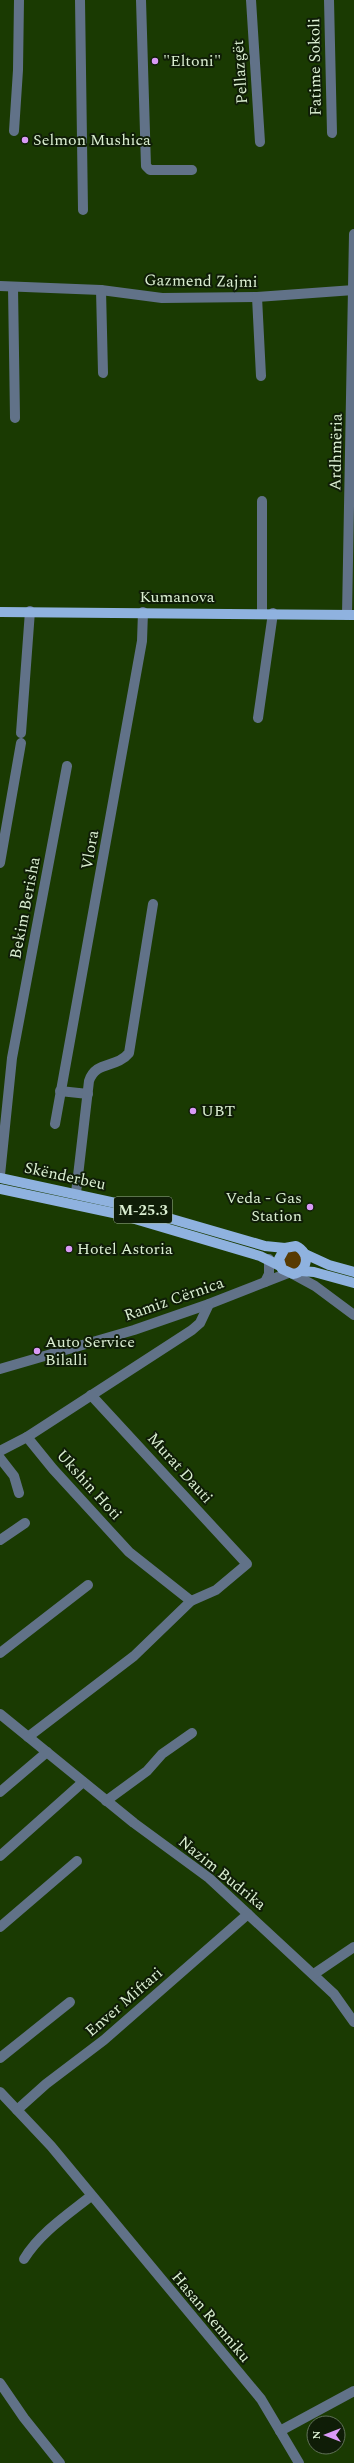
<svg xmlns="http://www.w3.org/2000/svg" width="354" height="2463" viewBox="0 0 354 2463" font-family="Spectral,serif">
  <rect width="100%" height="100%" fill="#1a3a02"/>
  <circle fill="#583a01" cx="293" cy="1260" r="9"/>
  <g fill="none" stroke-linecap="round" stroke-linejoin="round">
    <g stroke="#617288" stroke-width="10">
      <path d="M80 0 83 210"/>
      <path d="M141 0 146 166 150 170H192"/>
      <path d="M251 0 260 142"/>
      <path d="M329 0 332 133"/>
      <path d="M14 131 18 70 19 0"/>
      <path d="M0 286 101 290 162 298 257 297 354 290"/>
      <path d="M13 287 15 418"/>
      <path d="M101 290 103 373"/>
      <path d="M257 297 261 376"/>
      <path d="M262 613V501"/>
      <path d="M347 615 354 234"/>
      <path d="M258 718 273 613"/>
      <path d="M21 733 30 611"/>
      <path d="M0 863 21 743"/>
      <path d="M60 1091 88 1094"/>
      <path d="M55 1124 142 641 143 612"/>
      <path d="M0 1175 12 1058 67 766"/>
      <path d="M76 1193 89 1081C96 1060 116 1069 129 1053L153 904"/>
      <path d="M293 1274 315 1286 354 1315"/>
      <path d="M265 1282 269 1274V1259"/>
      <path d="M0 1369 134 1330 209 1304 288 1273"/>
      <path d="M27 1437 53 1469 129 1552 191 1601"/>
      <path d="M0 1451 27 1437 192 1330 200 1323 209 1304"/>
      <path d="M0 1458 14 1476 19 1493"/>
      <path d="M0 1540 25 1523"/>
      <path d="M0 1653 88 1585"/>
      <path d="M0 1714 134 1823 209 1878 334 1994 354 2022"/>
      <path d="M28 1737 134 1656 191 1601 216 1590 247 1564 91 1395"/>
      <path d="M0 1792 47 1752"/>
      <path d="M106 1801 147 1771 162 1754 192 1733"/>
      <path d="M0 1856 83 1782"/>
      <path d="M0 1927 77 1861"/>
      <path d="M314 1974 354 1947"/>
      <path d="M0 2058 70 2002"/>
      <path d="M0 2092 51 2146 261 2399 299 2463"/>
      <path d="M17 2110 46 2084 104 2040 248 1914"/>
      <path d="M24 2259C40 2233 67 2215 91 2196"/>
      <path d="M0 2383 24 2418 60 2463"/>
      <path d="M280 2431 354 2391"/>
    </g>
    <g stroke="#8fb2df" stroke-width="10">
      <path d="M0 612 354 615"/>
      <path d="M0 1178 120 1204 265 1246 285 1248 296 1246C311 1253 308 1272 293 1274L282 1269 279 1259 285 1248"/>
      <path d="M0 1189 118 1214 260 1256 280 1266"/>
      <path d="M305 1254 329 1265 354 1272"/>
      <path d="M301 1271 314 1272 354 1283"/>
    </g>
  </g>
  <g fill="#da9af6" stroke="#0f1d07" stroke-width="1.5">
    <circle cx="155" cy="61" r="4"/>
    <circle cx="25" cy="140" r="4"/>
    <circle cx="193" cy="1111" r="4"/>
    <circle cx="310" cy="1207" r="4"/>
    <circle cx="69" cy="1249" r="4"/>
    <circle cx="37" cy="1351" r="4"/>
  </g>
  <g text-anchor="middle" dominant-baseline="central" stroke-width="4" stroke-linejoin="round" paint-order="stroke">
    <rect fill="#0f1d07" stroke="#9daf94" stroke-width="1" x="114" y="1197" width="58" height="26" rx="3"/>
    <g font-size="15" font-weight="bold" fill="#daeed1">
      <text x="143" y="1210">M-25.3</text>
    </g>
    <g font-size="16" fill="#daeed1" stroke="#0f1d07" text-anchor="start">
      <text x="163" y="61">"Eltoni"</text>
      <text x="33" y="140">Selmon Mushica</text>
      <text x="201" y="1111">UBT</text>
      <text x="302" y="1198" text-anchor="end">Veda - Gas<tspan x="302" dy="18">Station</tspan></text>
      <text x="77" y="1249">Hotel Astoria</text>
      <text x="45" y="1342">Auto Service<tspan x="45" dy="18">Bilalli</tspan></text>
    </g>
    <g font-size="16" fill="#daeed1" stroke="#0f1d07">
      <text transform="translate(315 67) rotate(-91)">Fatime Sokoli</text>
      <text transform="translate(240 72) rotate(-94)">Pellazgët</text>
      <text transform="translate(201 281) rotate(1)">Gazmend Zajmi</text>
      <text transform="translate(336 452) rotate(-89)">Ardhmëria</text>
      <text x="177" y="597">Kumanova</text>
      <text transform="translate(90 850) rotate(-80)">Vlora</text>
      <text transform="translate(25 908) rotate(-79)">Bekim Berisha</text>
      <text transform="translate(65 1176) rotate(12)">Skënderbeu</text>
      <text transform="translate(174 1299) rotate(-19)">Ramiz Cërnica</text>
      <text transform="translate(180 1468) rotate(48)">Murat Dauti</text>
      <text transform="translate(89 1485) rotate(48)">Ukshin Hoti</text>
      <text transform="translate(222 1873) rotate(39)">Nazim Budrika</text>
      <text transform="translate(124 2002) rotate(-41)">Enver Miftari</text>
      <text transform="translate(211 2317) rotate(50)">Hasan Remniku</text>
    </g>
  </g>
  <g transform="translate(326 2435) rotate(270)"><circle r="19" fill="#0f1d07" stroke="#607158"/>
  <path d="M0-3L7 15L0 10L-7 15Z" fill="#da9af6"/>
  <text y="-6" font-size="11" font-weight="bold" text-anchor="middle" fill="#daeed1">N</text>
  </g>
</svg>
